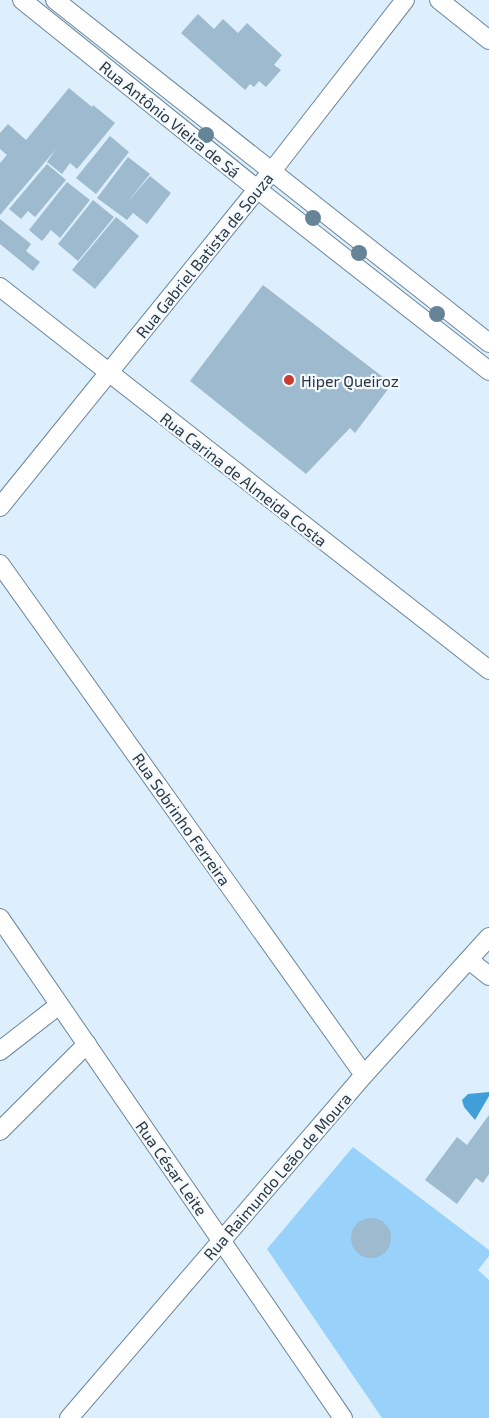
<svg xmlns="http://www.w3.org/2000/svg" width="489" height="1418" viewBox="0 0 489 1418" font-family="'Exo 2',sans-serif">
  <rect width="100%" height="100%" fill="#ddeffc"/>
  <path fill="#98d1f9" d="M353 1147 489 1250V1256L478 1270 489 1280V1418H382L267 1249Z"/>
  <path fill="#409ed9" d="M489 1092V1096L475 1120 464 1107 462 1100 468 1094Z"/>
  <g fill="#9dbacf">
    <path d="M198 14 214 29 223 19 238 33 247 23 282 55 274 65 281 70 266 87 259 81 254 87 250 84 245 90 181 33Z"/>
    <path d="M69 88 92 107 93 105 115 123 77 169 70 163 62 174 47 162 56 149 0 215V163L7 155 0 149V133L8 124 26 140Z"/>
    <path d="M110 136 129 152 96 194 76 178Z"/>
    <path d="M128 157 150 174 126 204 150 176 171 193 147 224 133 213 127 220 97 198Z"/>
    <path d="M47 164 66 180 35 217 28 211 21 219 9 209Z"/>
    <path d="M67 182 90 200 60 238 51 230 42 241 29 230Z"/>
    <path d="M93 200 114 217 78 261 58 244Z"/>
    <path d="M116 217 139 236 95 289 72 270Z"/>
    <path d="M0 219 31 244 26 251 40 262 33 271 0 244Z"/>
    <path d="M263 285 392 384 355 433 350 428 306 474 190 381Z"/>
    <path d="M489 1115V1174L483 1183 476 1178 457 1204 425 1180 457 1137 467 1145Z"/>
    <circle cx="371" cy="1238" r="20"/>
  </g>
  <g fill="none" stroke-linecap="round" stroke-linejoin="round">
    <defs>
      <g id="street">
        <path d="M22 0 257 189 489 371"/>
        <path d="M55 0 489 343"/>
        <path d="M439 0 489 40"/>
        <path d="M0 287 489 670"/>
        <path d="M0 507 272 171 405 0"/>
        <path d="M0 564 364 1075"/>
        <path d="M0 918 343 1418"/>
        <path d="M469 960 489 976"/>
        <path d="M0 1051 59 1005"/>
        <path d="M0 1131 87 1044"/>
        <path d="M69 1418 364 1075 489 937"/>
      </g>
    </defs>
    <use href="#street" stroke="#6b869a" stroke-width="20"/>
    <use href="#street" stroke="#fff" stroke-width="18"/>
  </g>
  <g fill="#668497">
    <circle cx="206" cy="135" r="8"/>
    <circle cx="313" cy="218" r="8"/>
    <circle cx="359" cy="253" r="8"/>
    <circle cx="437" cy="314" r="8"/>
  </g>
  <circle fill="#c93c2d" stroke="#f4faff" stroke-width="2" cx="289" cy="380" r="6"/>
  <g text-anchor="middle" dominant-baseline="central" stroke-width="4.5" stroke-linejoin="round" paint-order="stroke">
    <g font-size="16" fill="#2b373f" stroke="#f4faff">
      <text transform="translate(170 119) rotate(39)">Rua Antônio Vieira de Sá</text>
      <text transform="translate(204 255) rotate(-51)">Rua Gabriel Batista de Souza</text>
      <text transform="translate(244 479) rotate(38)">Rua Carina de Almeida Costa</text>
      <text transform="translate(182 819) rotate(55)">Rua Sobrinho Ferreira</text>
      <text transform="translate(172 1168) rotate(55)">Rua César Leite</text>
      <text transform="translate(277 1176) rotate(-49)">Rua Raimundo Leão de Moura</text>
    </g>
    <g font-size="16" fill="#2b373f" stroke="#f4faff" text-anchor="start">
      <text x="301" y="380">Hiper Queiroz</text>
    </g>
  </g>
</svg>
